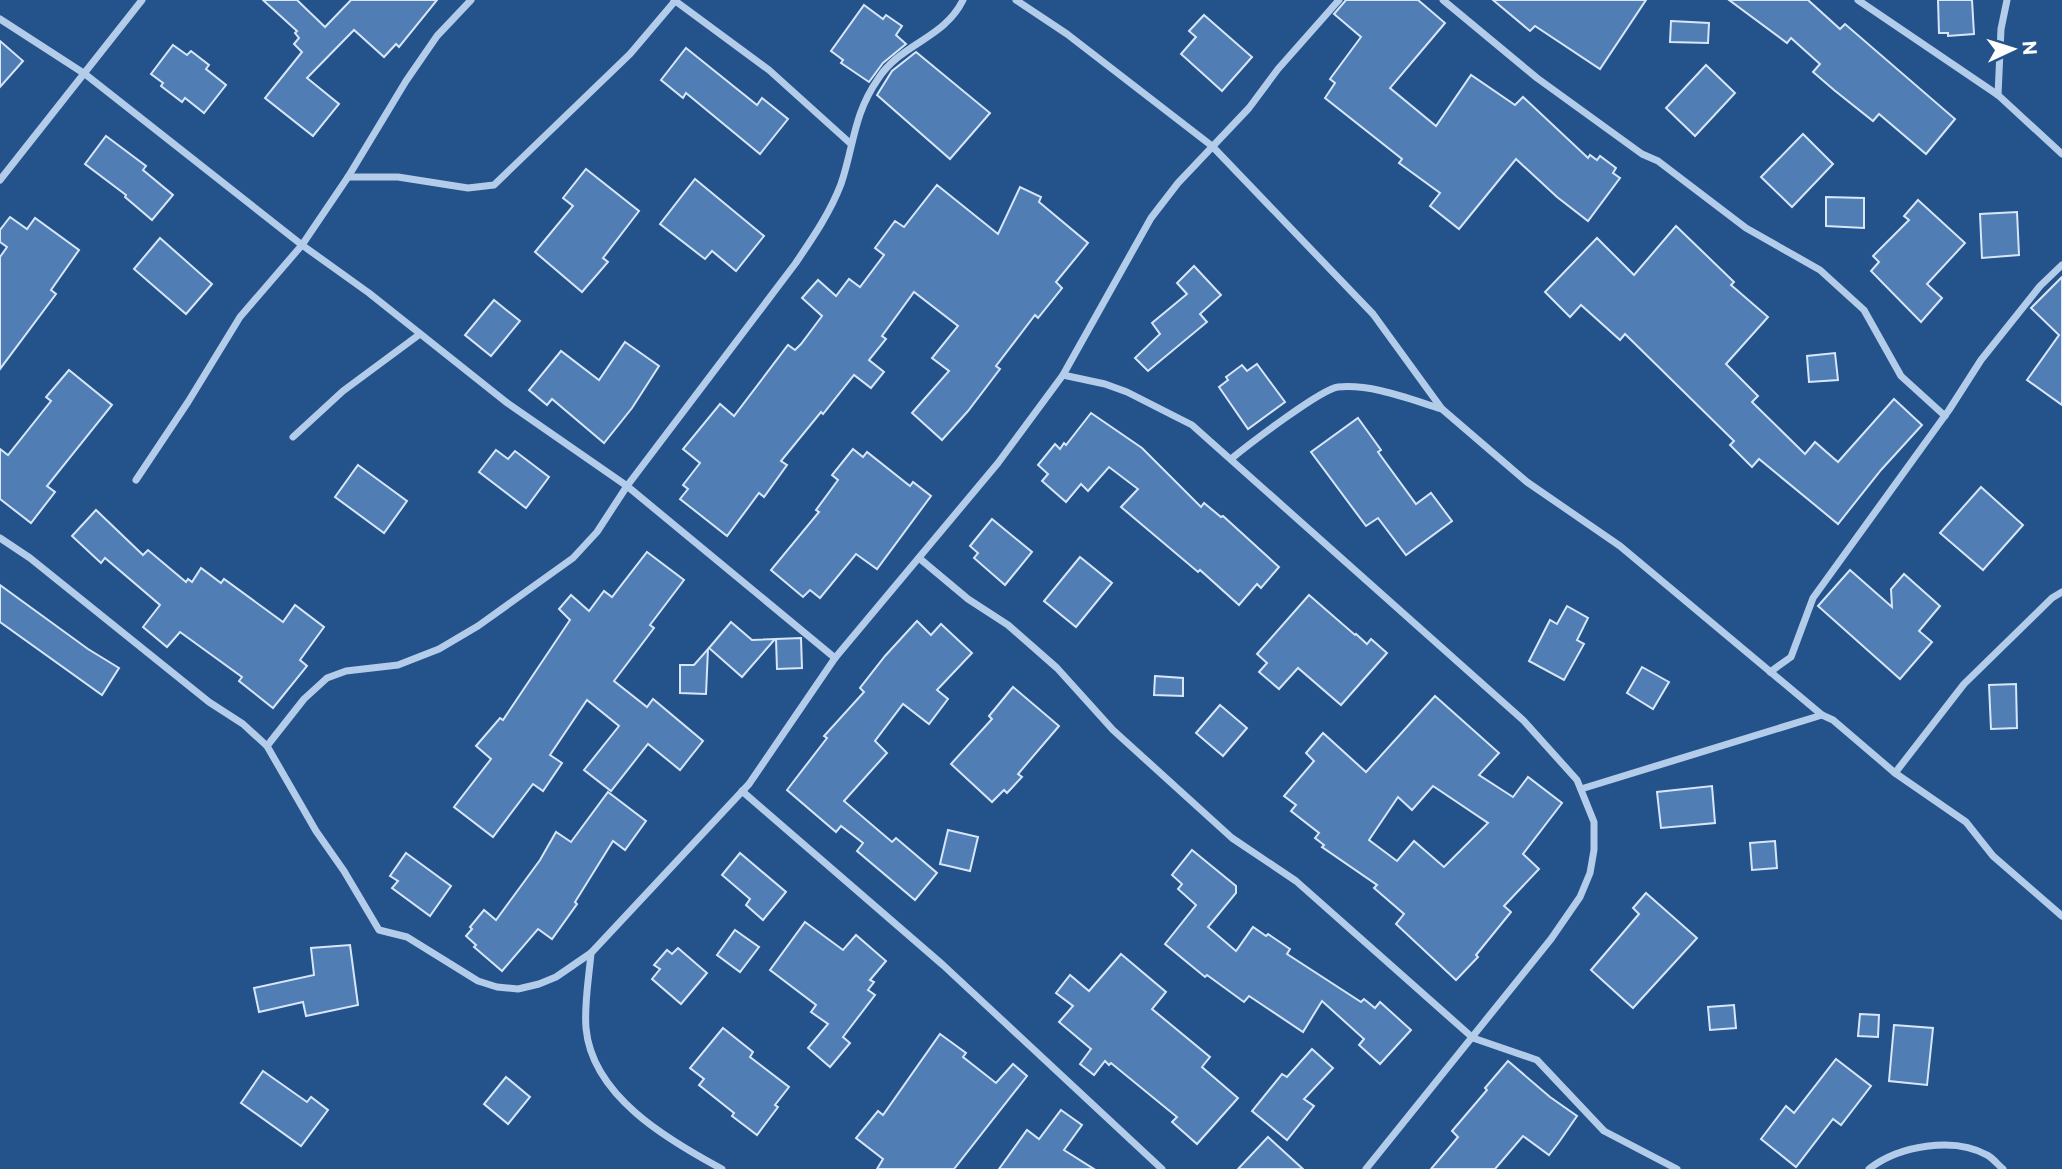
<svg xmlns="http://www.w3.org/2000/svg" width="2062" height="1169" viewBox="0 0 2062 1169" font-family="Commissioner,sans-serif">
  <rect width="100%" height="100%" fill="#24528b"/>
  <g fill="#507eb4" stroke="#d7e6f8" stroke-width="2" fill-rule="evenodd">
    <path d="M263 0H297L325 27 351 0H437L399 47 396 44 384 57 354 30 307 78 339 104 313 136 265 98 302 52 294 44 299 38 295 33 297 31Z"/>
    <path d="M1346 0H1418L1445 23 1390 88 1436 126 1471 75 1515 105 1523 97 1588 158 1590 155 1597 160 1600 156 1616 168 1613 173 1620 178 1588 221 1557 197 1516 159 1459 229 1430 206 1440 193 1399 163 1402 159 1325 98 1335 83 1330 79 1361 37 1334 14Z"/>
    <path d="M1493 0H1646L1600 69 1535 26 1530 31Z"/>
    <path d="M1729 0H1808L1840 29 1845 24 1955 119 1926 154 1879 114 1873 121 1834 90 1813 72 1820 64 1791 38 1787 43Z"/>
    <path d="M1938 0H1972L1974 34 1948 36V33H1939Z"/>
    <path d="M864 5 883 19 886 15 902 26 896 35 906 44 883 63 869 82 841 63 843 60 831 51Z"/>
    <path d="M1204 15 1252 57 1222 91 1181 54 1196 37 1189 31Z"/>
    <path d="M1671 21 1709 23 1708 43 1670 42Z"/>
    <path d="M0 41 23 61 0 87Z"/>
    <path d="M173 45 187 55 191 51 209 65 206 69 226 85 204 113 185 98 182 102 161 86 163 83 151 74Z"/>
    <path d="M686 48 757 105 762 98 788 119 760 154 686 93 683 98 661 80Z"/>
    <path d="M916 52 990 113 950 159 877 95 892 71Z"/>
    <path d="M1706 65 1735 93 1695 136 1666 108Z"/>
    <path d="M1803 134 1833 164 1792 207 1761 177Z"/>
    <path d="M106 136 146 166 143 170 173 195 152 220 125 197 126 195 85 164Z"/>
    <path d="M586 169 639 211 603 258 608 262 582 292 535 252 573 206 563 198Z"/>
    <path d="M695 179 764 236 736 271 712 251 705 259 660 224Z"/>
    <path d="M937 185 998 234 1020 187 1041 197 1039 202 1088 243 1056 282 1062 288 1038 318 1035 315 996 366 1000 369 968 411 942 440 912 413 949 371 932 358 958 326 914 292 882 336 886 339 869 360 884 372 871 388 854 375 823 414 821 412 781 461 787 465 764 497 759 493 727 536 680 499 688 489 683 485 700 463 683 449 720 404 734 416 788 345 795 350 801 344 822 316 802 298 818 280 836 296 849 279 860 287 884 255 875 248 895 221 904 227Z"/>
    <path d="M1826 197 1864 198V228L1826 226Z"/>
    <path d="M1918 200 1965 243 1927 284 1942 298 1921 322 1871 271 1879 262 1873 256 1909 220 1904 216Z"/>
    <path d="M2017 212 2019 255 1982 258 1980 214Z"/>
    <path d="M10 217 27 229 35 218 79 250 51 290 56 294 0 369V257L7 247 0 242V230Z"/>
    <path d="M1676 226 1734 282 1731 285 1768 317 1726 364 1758 396 1752 402 1805 454 1815 442 1838 462 1894 399 1922 425 1881 470 1838 524 1759 459 1752 467 1730 445 1734 441 1625 334 1620 340 1581 305 1570 317 1545 292 1597 238 1634 275Z"/>
    <path d="M160 238 212 284 186 314 134 269Z"/>
    <path d="M1194 266 1221 295 1200 314 1207 322 1148 371 1135 358 1160 334 1152 323 1187 294 1177 283Z"/>
    <path d="M2062 277V405L2027 380 2059 335 2031 308Z"/>
    <path d="M494 300 520 321 491 356 465 335Z"/>
    <path d="M625 342 659 366 632 408 604 443 552 399 547 405 529 390 561 351 599 380Z"/>
    <path d="M1835 353 1838 380 1809 382 1807 356Z"/>
    <path d="M1257 364 1285 402 1248 429 1219 387 1228 380 1226 377 1242 365 1247 371Z"/>
    <path d="M69 370 112 405 47 486 55 492 31 523 0 499V449L8 455 51 401 46 397Z"/>
    <path d="M1091 413 1142 448 1201 507 1204 503 1221 517 1223 516 1279 567 1261 588 1257 584 1239 605 1200 570 1198 572 1121 507 1138 489 1109 467 1088 491 1081 484 1066 502 1042 481 1048 474 1038 465 1055 444 1060 449 1064 443 1066 445Z"/>
    <path d="M1358 418 1381 450 1378 452 1416 504 1431 493 1452 521 1406 555 1378 518 1366 526 1311 452Z"/>
    <path d="M853 449 863 457 867 452 910 486 913 482 931 496 877 569 856 554 820 598 810 590 803 597 771 570 819 512 816 510 838 480 832 475Z"/>
    <path d="M496 450 508 459 515 451 549 477 526 508 479 472Z"/>
    <path d="M358 465 407 501 384 533 335 497Z"/>
    <path d="M1981 487 2023 525 1983 570 1940 533Z"/>
    <path d="M96 510 143 555 148 550 186 582 188 579 192 582 201 568 221 583 224 579 283 622 295 605 324 627 300 660 307 666 273 708 239 681 242 677 180 632 167 647 143 627 160 605 105 558 101 563 72 536Z"/>
    <path d="M992 519 1032 552 1005 585 974 558 978 553 970 546Z"/>
    <path d="M647 552 684 580 650 625 654 628 614 681 647 707 653 699 703 741 680 770 648 744 611 791 584 770 619 726 587 700 550 755 562 763 543 791 533 784 493 837 454 807 491 759 476 746 500 718 503 720 570 620 559 609 571 595 589 611 604 591 612 597Z"/>
    <path d="M1080 557 1112 583 1076 627 1044 601Z"/>
    <path d="M1850 570 1892 607 1891 589 1904 574 1940 606 1919 631 1932 642 1900 679 1818 606Z"/>
    <path d="M0 585 88 649 119 668 102 695 0 622Z"/>
    <path d="M1309 595 1355 635 1356 634 1367 644 1371 639 1387 653 1341 705 1298 668 1279 689 1259 672 1267 663 1257 654Z"/>
    <path d="M1567 606 1588 618 1577 640 1584 644 1564 680 1529 661 1550 620 1557 624Z"/>
    <path d="M917 621 931 635 941 624 972 653 937 690 948 699 929 724 903 704 875 741 887 753 844 801 892 842 896 838 937 873 915 900 857 851 863 843 841 826 836 832 787 790 827 738 824 736 864 692 860 688 885 656Z"/>
    <path d="M731 622 752 640 775 639 742 677 709 648Z"/>
    <path d="M801 638 802 668 777 669 776 639Z"/>
    <path d="M708 649 706 694 680 693V665H694Z"/>
    <path d="M1642 667 1669 682 1653 709 1627 693Z"/>
    <path d="M1155 676 1183 678V696L1154 695Z"/>
    <path d="M2016 684 2017 728 1991 729 1989 685Z"/>
    <path d="M1013 687 1059 726 1018 774 1022 777 1007 793 1004 790 992 802 951 764 992 719 989 716Z"/>
    <path d="M1435 696 1499 753 1479 775 1513 797 1528 777 1562 803 1523 854 1539 869 1504 906 1511 912 1476 955 1478 957 1456 980 1396 924 1404 914 1374 888 1377 885 1322 847 1324 845 1315 838 1319 833 1291 811 1296 805 1284 796 1314 761 1306 753 1323 733 1366 772ZM1433 786 1488 823 1444 867 1414 841 1397 861 1369 840 1398 797 1412 810Z"/>
    <path d="M1220 705 1247 728 1223 756 1196 733Z"/>
    <path d="M1712 786 1715 823 1661 828 1657 792Z"/>
    <path d="M608 792 646 821 625 850 613 841 575 902 577 904 552 939 538 929 502 971 474 947 476 945 466 936 472 929 470 927 484 910 496 920 540 860 556 832 571 842Z"/>
    <path d="M948 830 978 837 970 871 940 864Z"/>
    <path d="M1775 841 1777 868 1752 870 1750 843Z"/>
    <path d="M1192 850 1236 886V893L1208 927 1236 951 1253 927 1266 936 1268 934 1290 949 1287 954 1361 1002 1364 999 1375 1008 1380 1002 1411 1030 1380 1064 1359 1045 1364 1039 1322 1001 1303 1032 1249 996 1244 1002 1207 975 1205 977 1165 944 1196 905 1178 889 1182 884 1172 875Z"/>
    <path d="M406 853 451 886 430 916 392 888 398 881 390 876Z"/>
    <path d="M740 853 786 892 763 920 746 905 750 899 722 875Z"/>
    <path d="M1646 893 1697 938 1633 1008 1591 970 1639 914 1633 908Z"/>
    <path d="M805 922 843 950 856 935 886 961 870 980 874 982 868 990 875 995 843 1037 850 1043 830 1067 808 1048 828 1024 811 1012 816 1005 770 970Z"/>
    <path d="M735 930 759 947 740 972 717 955Z"/>
    <path d="M350 945 358 1005 306 1016 303 1002 259 1012 254 988 314 975 311 948Z"/>
    <path d="M678 948 707 973 681 1004 652 979 660 969 654 965 667 950 672 954Z"/>
    <path d="M1121 954 1166 992 1152 1009 1210 1057 1202 1067 1238 1098 1197 1144 1172 1122 1177 1117 1111 1063 1109 1065 1105 1061 1094 1075 1080 1064 1091 1049 1059 1022 1073 1006 1056 993 1070 975 1089 991Z"/>
    <path d="M1734 1005 1736 1028 1710 1030 1708 1007Z"/>
    <path d="M1860 1014 1879 1015 1878 1037 1858 1036Z"/>
    <path d="M1894 1025 1933 1028 1927 1085 1889 1081Z"/>
    <path d="M723 1028 753 1052 750 1057 789 1087 775 1105 778 1107 757 1135 732 1116 734 1113 699 1085 704 1079 690 1068Z"/>
    <path d="M940 1034 966 1053 963 1057 996 1083 1013 1064 1027 1076 954 1169H877L883 1159 856 1138 878 1111 883 1115Z"/>
    <path d="M1312 1049 1333 1068 1304 1099 1314 1106 1287 1140 1252 1111 1282 1074 1287 1077Z"/>
    <path d="M1836 1059 1871 1086 1841 1125 1833 1119 1796 1167 1761 1139 1786 1106 1794 1113Z"/>
    <path d="M1508 1061 1550 1097 1577 1116 1559 1142 1549 1155 1523 1136 1495 1169H1431L1458 1137 1452 1131 1487 1090 1485 1088Z"/>
    <path d="M263 1071 307 1102 311 1097 328 1110 301 1146 241 1103Z"/>
    <path d="M506 1077 530 1097 508 1124 484 1104Z"/>
    <path d="M1061 1110 1082 1125 1064 1150 1094 1169H999L1027 1130 1039 1139Z"/>
    <path d="M1268 1137 1303 1169H1238Z"/>
  </g>
  <g fill="none" stroke-linecap="round" stroke-linejoin="round">
    <g stroke="#b2ccea" stroke-width="7">
      <path d="M674 0 769 70 851 144"/>
      <path d="M1016 0 1067 34 1212 146 1373 314 1442 409 1527 482 1620 546 1822 715 1833 720 1895 773 1966 822 1993 856 2062 916"/>
      <path d="M1443 0 1537 78 1642 154 1658 161 1746 228 1820 270 1864 310 1901 376 1945 416"/>
      <path d="M1858 0 1998 95 2062 154"/>
      <path d="M0 19 85 74 302 245 369 293 506 402 627 486 835 658"/>
      <path d="M1998 95 2001 29 2007 0"/>
      <path d="M348 177H398L468 188 494 185 630 54 675 1"/>
      <path d="M0 180 142 0"/>
      <path d="M1063 375 1151 218 1178 183 1249 108 1278 69 1339 0"/>
      <path d="M293 437 343 391 420 334"/>
      <path d="M1231 459C1248 445 1321 389 1338 387 1373 384 1409 399 1442 409"/>
      <path d="M136 480 188 402 240 317 302 245 348 177 406 81 437 36 471 0"/>
      <path d="M0 538 30 558 209 702 243 724 267 746 316 831 344 871 379 930 407 937 478 981 497 987 518 989 539 984 556 977 591 953 749 784 835 658 998 463 1063 375 1105 384 1127 392 1192 425 1524 721 1577 780 1594 822V850L1590 873 1580 897 1551 939 1366 1169"/>
      <path d="M919 558 968 599 1008 625 1057 668 1113 730 1232 838 1296 881 1473 1038 1537 1060 1604 1131 1677 1169"/>
      <path d="M1770 672 1791 657 1813 598 1949 410 1981 360 2040 286 2062 265"/>
      <path d="M267 746 304 699 327 678 346 671 398 665 439 649 478 626 573 558 597 532 627 486 795 264C812 239 830 213 841 184 854 146 853 115 878 79 901 43 944 39 963 0"/>
      <path d="M1895 773 1964 684 2052 598 2062 592"/>
      <path d="M1581 789 1822 715"/>
      <path d="M742 791 943 965 1162 1169"/>
      <path d="M591 953C589 977 584 1004 586 1028 592 1096 668 1140 722 1169"/>
      <path d="M1869 1169C1898 1146 1954 1136 1987 1155 1993 1158 1998 1165 2003 1169"/>
    </g>
  </g>
  <g transform="translate(2013 49) rotate(86)" stroke="#24528b" stroke-width="5" paint-order="stroke">
  <path d="M0-5L12 26L0 18L-12 26Z" fill="#ffffff"/>
  <text y="-10" font-size="19" font-weight="bold" text-anchor="middle" fill="#ffffff">N</text>
  </g>
</svg>
